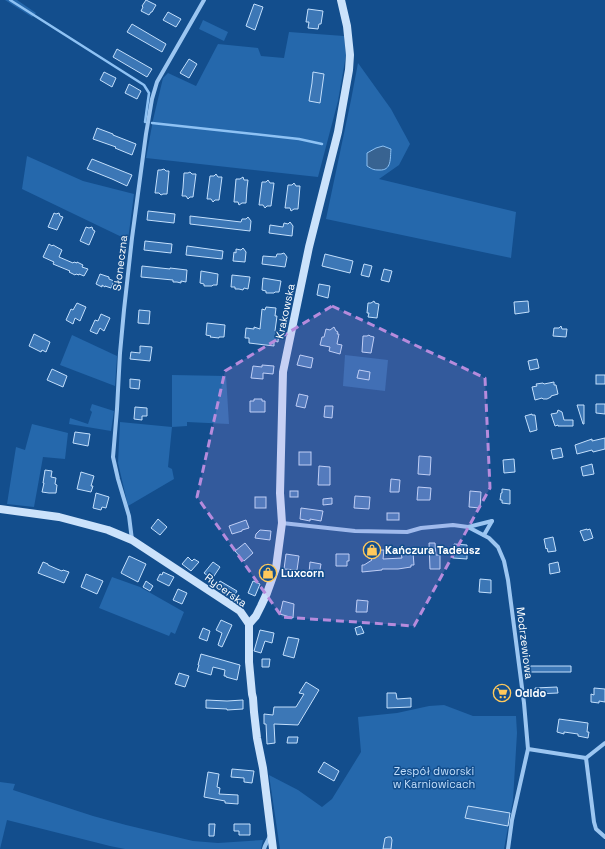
<svg xmlns="http://www.w3.org/2000/svg" width="605" height="849" viewBox="0 0 605 849" font-family="'Space Grotesk',sans-serif">
  <rect width="100%" height="100%" fill="#134e8d"/>
  <g fill="#2568ac">
    <path d="M5 0H17L36 13 32 17Z"/>
    <path d="M203 20 228 32 224 41 199 29Z"/>
    <path d="M289 32 344 36 346 55 338 101 318 177 146 158 153 120 163 78 168 73 196 86 218 44 258 48 261 56 284 58Z"/>
    <path d="M358 63 391 109 410 144 399 165 379 179 516 212 511 258 326 219 351 100Z"/>
    <path d="M27 156 83 181 134 194 128 240 22 189Z"/>
    <path d="M72 335 117 356 115 386 60 365Z"/>
    <path d="M345 355 388 360 385 391 343 386Z"/>
    <path d="M172 375 226 376 229 424 187 422V426L172 427 168 467 172 469 174 479 128 506 118 463 120 422 172 427Z"/>
    <path d="M92 404 114 411 111 431 69 424 70 418 88 424 92 412 90 410Z"/>
    <path d="M32 424 68 433 65 459 43 457 34 507 7 504 16 447 25 450Z"/>
    <path d="M112 577 140 587 184 612 175 634 171 632 169 636 99 608Z"/>
    <path d="M444 705 473 716H516L517 733 513 800 504 849H280L269 775 298 790 322 807 332 799 361 752 358 717 397 713 429 706Z"/>
    <path d="M0 782 15 784 13 790 93 816 126 825 193 841 218 843 263 840 261 849H125L110 846 7 820 0 849Z"/>
  </g>
  <path fill="#386391" stroke="#8ec2f4" d="M383 146 391 149C390 158 392 171 379 170 373 170 372 169 367 166V153L376 148Z"/>
  <g fill="none" stroke-linecap="round" stroke-linejoin="round">
    <g stroke="#8ec2f4" stroke-width="2.5">
      <path d="M10 0 144 85 149 93 145 122"/>
      <path d="M152 123 299 139 322 144"/>
    </g>
  </g>
  <g fill="#3c77b6" stroke="#c3dffc">
    <path d="M146 0 156 5 152 12H151L149 15 141 11 143 7 142 6Z"/>
    <path d="M254 4 263 7 255 30 246 26Z"/>
    <path d="M308 9 323 11 321 24H319L318 29 308 28 309 22H306Z"/>
    <path d="M168 12 181 19 176 27 163 20Z"/>
    <path d="M132 24 166 44 162 52 127 32Z"/>
    <path d="M117 49 152 69 147 77 113 57Z"/>
    <path d="M189 59 197 64 189 78 180 73Z"/>
    <path d="M104 72 116 78 112 87 100 80Z"/>
    <path d="M313 72 324 74 320 103 309 101 312 83Z"/>
    <path d="M129 84 141 91 137 99 125 93Z"/>
    <path d="M97 128 113 134V135L136 144 132 155 115 148 116 147 93 139Z"/>
    <path d="M92 159 132 175 127 186 112 179 87 169Z"/>
    <path d="M164 169 166 171H169L167 194H163L161 195 159 193H155L158 170H161Z"/>
    <path d="M190 172 192 174H196L193 197H190L188 199 186 196H182L183 188 184 173H188Z"/>
    <path d="M216 174 218 177H222L219 200H215L213 202 211 199H207L210 176H214Z"/>
    <path d="M243 177 244 180H248L247 188 246 203H242L239 205 238 202H234L236 179H240Z"/>
    <path d="M268 180 270 183H274L271 206H267L265 208 263 205H259L262 182H266Z"/>
    <path d="M294 183 296 186H300L298 209H294L291 211 290 208H285L288 185H292Z"/>
    <path d="M148 211 175 214 174 223 147 220Z"/>
    <path d="M54 213 56 214 59 213 60 216 63 217 57 230 48 227Z"/>
    <path d="M190 216 241 222 242 219H246L248 217 251 221 250 231 190 224Z"/>
    <path d="M290 222 293 226 292 236 269 233 270 225 283 227 284 223 288 224Z"/>
    <path d="M86 227 89 228 92 227 93 230 95 231 89 245 80 241Z"/>
    <path d="M145 241 172 244 171 253 144 250Z"/>
    <path d="M49 244 52 246 53 245 62 250 59 257 73 263 74 262 77 263V262L83 265 82 267 88 269 84 276 79 274V275L76 274 75 275 69 272 70 271 53 264 54 262 43 257Z"/>
    <path d="M187 246 223 251 222 259 186 255Z"/>
    <path d="M243 248 246 252 245 262 233 261 234 252 236 253V249L241 250Z"/>
    <path d="M284 253 287 257 285 267 262 264 263 256 276 257 277 254H281Z"/>
    <path d="M325 254 353 261 350 273 322 266Z"/>
    <path d="M364 264 372 266 369 277 361 275Z"/>
    <path d="M142 266 170 269V268L187 270 186 282 181 281V283L177 282H173V280L141 277Z"/>
    <path d="M384 269 392 271 389 282 381 280Z"/>
    <path d="M201 271 218 274 217 285H213L212 286H204V284L200 283Z"/>
    <path d="M100 274 109 277V279L114 281 111 288 105 286V287L102 285V287L96 284Z"/>
    <path d="M232 275 250 277 248 289 244 288 243 290 239 289H235V287H231Z"/>
    <path d="M263 278 281 281 279 292H275L274 293H266V291L262 290Z"/>
    <path d="M319 284 330 286 328 298 317 295Z"/>
    <path d="M374 301 375 303 379 304 377 318 368 317 369 313H367L368 303H371Z"/>
    <path d="M528 301 529 312 515 314 514 302Z"/>
    <path d="M77 303 86 307 80 321 75 318 73 324 66 320 71 309 73 310Z"/>
    <path d="M266 307 276 308 275 316H277L275 331H279L278 342 274 341V346L249 343V338H245L246 328 254 329V327L260 329 262 309 265 310Z"/>
    <path d="M139 310 150 311 149 324 138 323Z"/>
    <path d="M101 314 110 318 104 331 100 328 97 334 90 331 95 320 98 321Z"/>
    <path d="M207 323 225 325 224 337H219V338L210 337 211 336 206 335Z"/>
    <path d="M561 326 562 329H567L566 337 553 336 554 328H559Z"/>
    <path d="M334 327 336 331 338 332 337 334H339L337 344 342 345 340 354 329 351 330 347 320 345 322 337H324L326 329 330 330Z"/>
    <path d="M34 334 50 342 46 352 42 350 41 352 29 346Z"/>
    <path d="M369 335 370 336 374 337 371 353 362 352 363 336H367Z"/>
    <path d="M140 346 152 347 150 361 130 359 131 352 140 353Z"/>
    <path d="M300 355 313 358 311 368 297 365Z"/>
    <path d="M537 359 539 368 530 370 528 361Z"/>
    <path d="M262 365 274 366 273 374 263 373V379L251 378 253 366 262 367Z"/>
    <path d="M52 369 67 376 63 387 47 380Z"/>
    <path d="M359 370 370 372 369 380 357 378Z"/>
    <rect x="596" y="375" width="9" height="9"/>
    <path d="M130 379 140 380 139 389 130 388Z"/>
    <path d="M554 382V385H556L558 394 551 396V397L547 399H543L542 398 535 400 532 387 537 386 536 384 543 383 544 384Z"/>
    <path d="M299 394 308 396 305 408 296 406Z"/>
    <path d="M254 399H262V401H265V412H250V401H254Z"/>
    <path d="M596 404H605V414L596 413Z"/>
    <path d="M577 405H584V424H583Z"/>
    <path d="M325 406H333L332 418 324 417Z"/>
    <path d="M135 407 147 408V416H142V420L134 419Z"/>
    <path d="M558 410 562 412 564 420H573V426H558V425L555 426 551 414 557 413Z"/>
    <path d="M532 414V415H535L537 430 530 432 525 416Z"/>
    <path d="M75 432 90 434 88 446 73 443Z"/>
    <path d="M605 438V449L593 452 592 450 577 454 575 445 592 439V441Z"/>
    <path d="M561 448 563 457 553 459 551 450Z"/>
    <rect x="299" y="452" width="12" height="13"/>
    <path d="M419 456 431 457 430 475 418 474Z"/>
    <path d="M514 459 515 472 504 473 503 460Z"/>
    <path d="M592 464 594 474 583 476 581 467Z"/>
    <path d="M319 466 330 467V485H318Z"/>
    <path d="M45 470 52 471 51 477 56 478 55 484 57 485 56 493H49L42 492 44 483H43Z"/>
    <path d="M81 472 94 476 91 486H93L91 492 77 489Z"/>
    <path d="M391 479 400 480 399 492H390Z"/>
    <path d="M418 487 431 488 430 500H417Z"/>
    <path d="M502 489 510 490V504L502 503V500H500L501 493H502Z"/>
    <rect x="290" y="491" width="8" height="6"/>
    <path d="M470 491 481 492 480 508 469 507Z"/>
    <path d="M96 493 109 497 106 508 102 507 101 510 93 508Z"/>
    <path d="M355 496 370 497 369 509 354 508Z"/>
    <rect x="255" y="497" width="11" height="11"/>
    <path d="M332 498V504L323 505V499Z"/>
    <path d="M301 508 323 511 321 521 310 519V521L300 519Z"/>
    <rect x="387" y="513" width="12" height="7"/>
    <path d="M158 519 167 527 160 535 151 528Z"/>
    <path d="M246 520 249 528 242 530V531L232 534 229 526Z"/>
    <path d="M587 529V530L590 529 593 538 584 541 580 531Z"/>
    <path d="M260 530 271 531 270 540 255 538 256 534Z"/>
    <path d="M553 537 556 551 548 552 547 548 546 549 544 539Z"/>
    <path d="M245 543 253 553 244 561 235 551Z"/>
    <path d="M429 543H435L436 555H440V569H430Z"/>
    <path d="M454 544 467 545V559L453 558Z"/>
    <path d="M371 547 380 548V550H384L383 559 402 558 401 553 413 552 414 565H411V567L398 569H382V570L362 572V565H364L372 560 366 553V548H371Z"/>
    <path d="M286 554 299 556 297 570 284 569Z"/>
    <path d="M336 554H349V561H347V566H336Z"/>
    <path d="M129 556 146 564 138 582 121 573Z"/>
    <path d="M188 557 192 561 194 559 199 562 191 571 182 564Z"/>
    <path d="M43 562 48 564V565L57 569 62 571 63 570 69 572 64 583 38 573Z"/>
    <path d="M213 562 220 567 212 579 204 573Z"/>
    <path d="M310 562 321 564 319 575 309 573Z"/>
    <path d="M558 562 560 572 550 574 549 564Z"/>
    <path d="M163 572 174 577 169 586 157 580 160 574 162 575Z"/>
    <path d="M86 574 103 581 97 594 81 587Z"/>
    <path d="M480 579 491 580V593L479 592Z"/>
    <path d="M146 581 153 586 150 591 143 587Z"/>
    <path d="M220 581 237 591 233 598 216 588Z"/>
    <path d="M253 581 260 584 255 596 248 593Z"/>
    <path d="M178 589 187 593 182 604 173 600Z"/>
    <path d="M357 600 368 601 367 612H356Z"/>
    <path d="M283 601 294 604 293 618 280 614Z"/>
    <path d="M221 620 232 625 222 647 218 645 222 633 216 630Z"/>
    <path d="M361 626 364 633 357 635 355 628Z"/>
    <path d="M203 628 210 631 207 641 199 638Z"/>
    <path d="M260 630 274 633 272 643 265 641 261 653 254 651Z"/>
    <path d="M288 637 299 639 294 658 283 655Z"/>
    <path d="M201 654 240 665 237 680 226 677V676H224L225 670 213 667 211 675 197 671 199 665H198Z"/>
    <path d="M262 659H270L269 667H262Z"/>
    <path d="M528 666H571V672H529Z"/>
    <path d="M179 673 189 676 185 687 175 684Z"/>
    <path d="M306 682 319 690 298 725 274 724 275 743 267 744 266 724H264V714L273 715 274 707H296L304 694 299 693Z"/>
    <path d="M505 685 507 699 498 700 497 686Z"/>
    <path d="M557 687 558 693 535 694V688Z"/>
    <path d="M594 688 605 689V702L599 701V703L591 702V694L594 695Z"/>
    <path d="M387 693H396L397 699 411 698V707L387 708Z"/>
    <path d="M206 700 227 701 243 700V709L227 710V709L206 708Z"/>
    <path d="M559 719 588 723 587 732H589L588 738 578 736V734L564 732V734L557 732Z"/>
    <path d="M288 737H298L297 743H287Z"/>
    <path d="M324 762 339 771 334 781 318 772Z"/>
    <path d="M232 769 254 771 252 783 244 782V778L231 777Z"/>
    <path d="M208 772 219 774 217 787 220 788 219 794 238 795V804L225 803V801L204 797Z"/>
    <path d="M468 806 510 813 508 826 465 818Z"/>
    <path d="M209 824H215L214 836H209Z"/>
    <path d="M234 824H250V835H239V831H234Z"/>
    <path d="M388 837H391L392 840 391 849H383L385 838Z"/>
  </g>
  <g fill="none" stroke-linecap="round" stroke-linejoin="round">
    <g stroke="#9cc6f1" stroke-width="4">
      <path d="M282 523 355 531 407 532 421 528 453 525 468 527 489 538 498 547 504 561 508 580 524 703 528 749 512 820 508 849"/>
      <path d="M468 527 492 521"/>
      <path d="M484 535 492 521"/>
      <path d="M132 540 129 516 118 479 113 457 117 409 120 353 124 310 132 238 146 134 152 99 157 82 204 0"/>
      <path d="M528 749 586 758"/>
      <path d="M586 758 594 822 596 829 605 837"/>
      <path d="M586 758 605 743"/>
      <path d="M264 849 265 846 270 836"/>
    </g>
    <g stroke="#cbe2fb" stroke-width="8">
      <path d="M0 509 59 517 108 530 132 540 240 611 249 624V662L252 694 253 698 254 712 257 738 263 768 273 849"/>
      <path d="M249 624 256 616 261 606 267 593 276 568 282 523 280 493 283 372 309 247 338 132 349 70 350 55 347 26 341 0"/>
    </g>
  </g>
  <path fill="#b68bdc" fill-opacity="0.2" stroke="#b68bdc" stroke-width="3" stroke-dasharray="8 5" stroke-linejoin="round" d="M332 306 485 378 490 488 414 626 282 617 197 497 225 371Z"/>
  <defs>
    <symbol id="shop-ring" viewBox="-11 -11 22 22"><circle r="9.5" fill="#134e8d" stroke="#ffc95c" stroke-width="1.5"/><path d="M-5-2.5h2.3a2.7 3.5 0 0 1 5.4 0H5L5.5 6h-11ZM-1.5-2.5h3a1.5 2.3 0 0 0-3 0Z" fill="#ffc95c"/></symbol>
    <symbol id="supermarket-ring" viewBox="-11 -11 22 22"><circle r="9.5" fill="#134e8d" stroke="#ffc95c" stroke-width="1.5"/><path d="M-6-5.5h2.5l.6 2H6L4.5 2H-2.5L-4.4-4H-6ZM-1.5 3.2a1.3 1.3 0 1 0 .1 0ZM3 3.2a1.3 1.3 0 1 0 .1 0Z" fill="#ffc95c"/></symbol>
  </defs>
  <g fill-rule="evenodd">
    <use href="#shop-ring" x="362" y="540" width="20" height="20"/>
    <use href="#shop-ring" x="258" y="563" width="20" height="20"/>
    <use href="#supermarket-ring" x="492" y="683" width="20" height="20"/>
  </g>
  <g text-anchor="middle" dominant-baseline="central" stroke-width="3" stroke-linejoin="round" paint-order="stroke">
    <g font-size="11" fill="#fff" stroke="#134e8d">
      <text transform="translate(120 263) rotate(-83)">Słoneczna</text>
      <text transform="translate(285 311) rotate(-78)">Krakowska</text>
      <text transform="translate(226 590) rotate(36)">Rycerska</text>
      <text transform="translate(525 643) rotate(83)">Modrzewiowa</text>
    </g>
    <g font-size="11" font-weight="bold" fill="#fff" stroke="#134e8d" text-anchor="start">
      <text x="385" y="550">Kańczura Tadeusz</text>
      <text x="281" y="573">Luxcorn</text>
      <text x="515" y="693">Odido</text>
    </g>
    <g font-size="11" fill="#c3dffc" stroke="#134e8d">
      <text x="434" y="771">Zespół dworski<tspan x="434" dy="13">w Karniowicach</tspan></text>
    </g>
  </g>
</svg>
